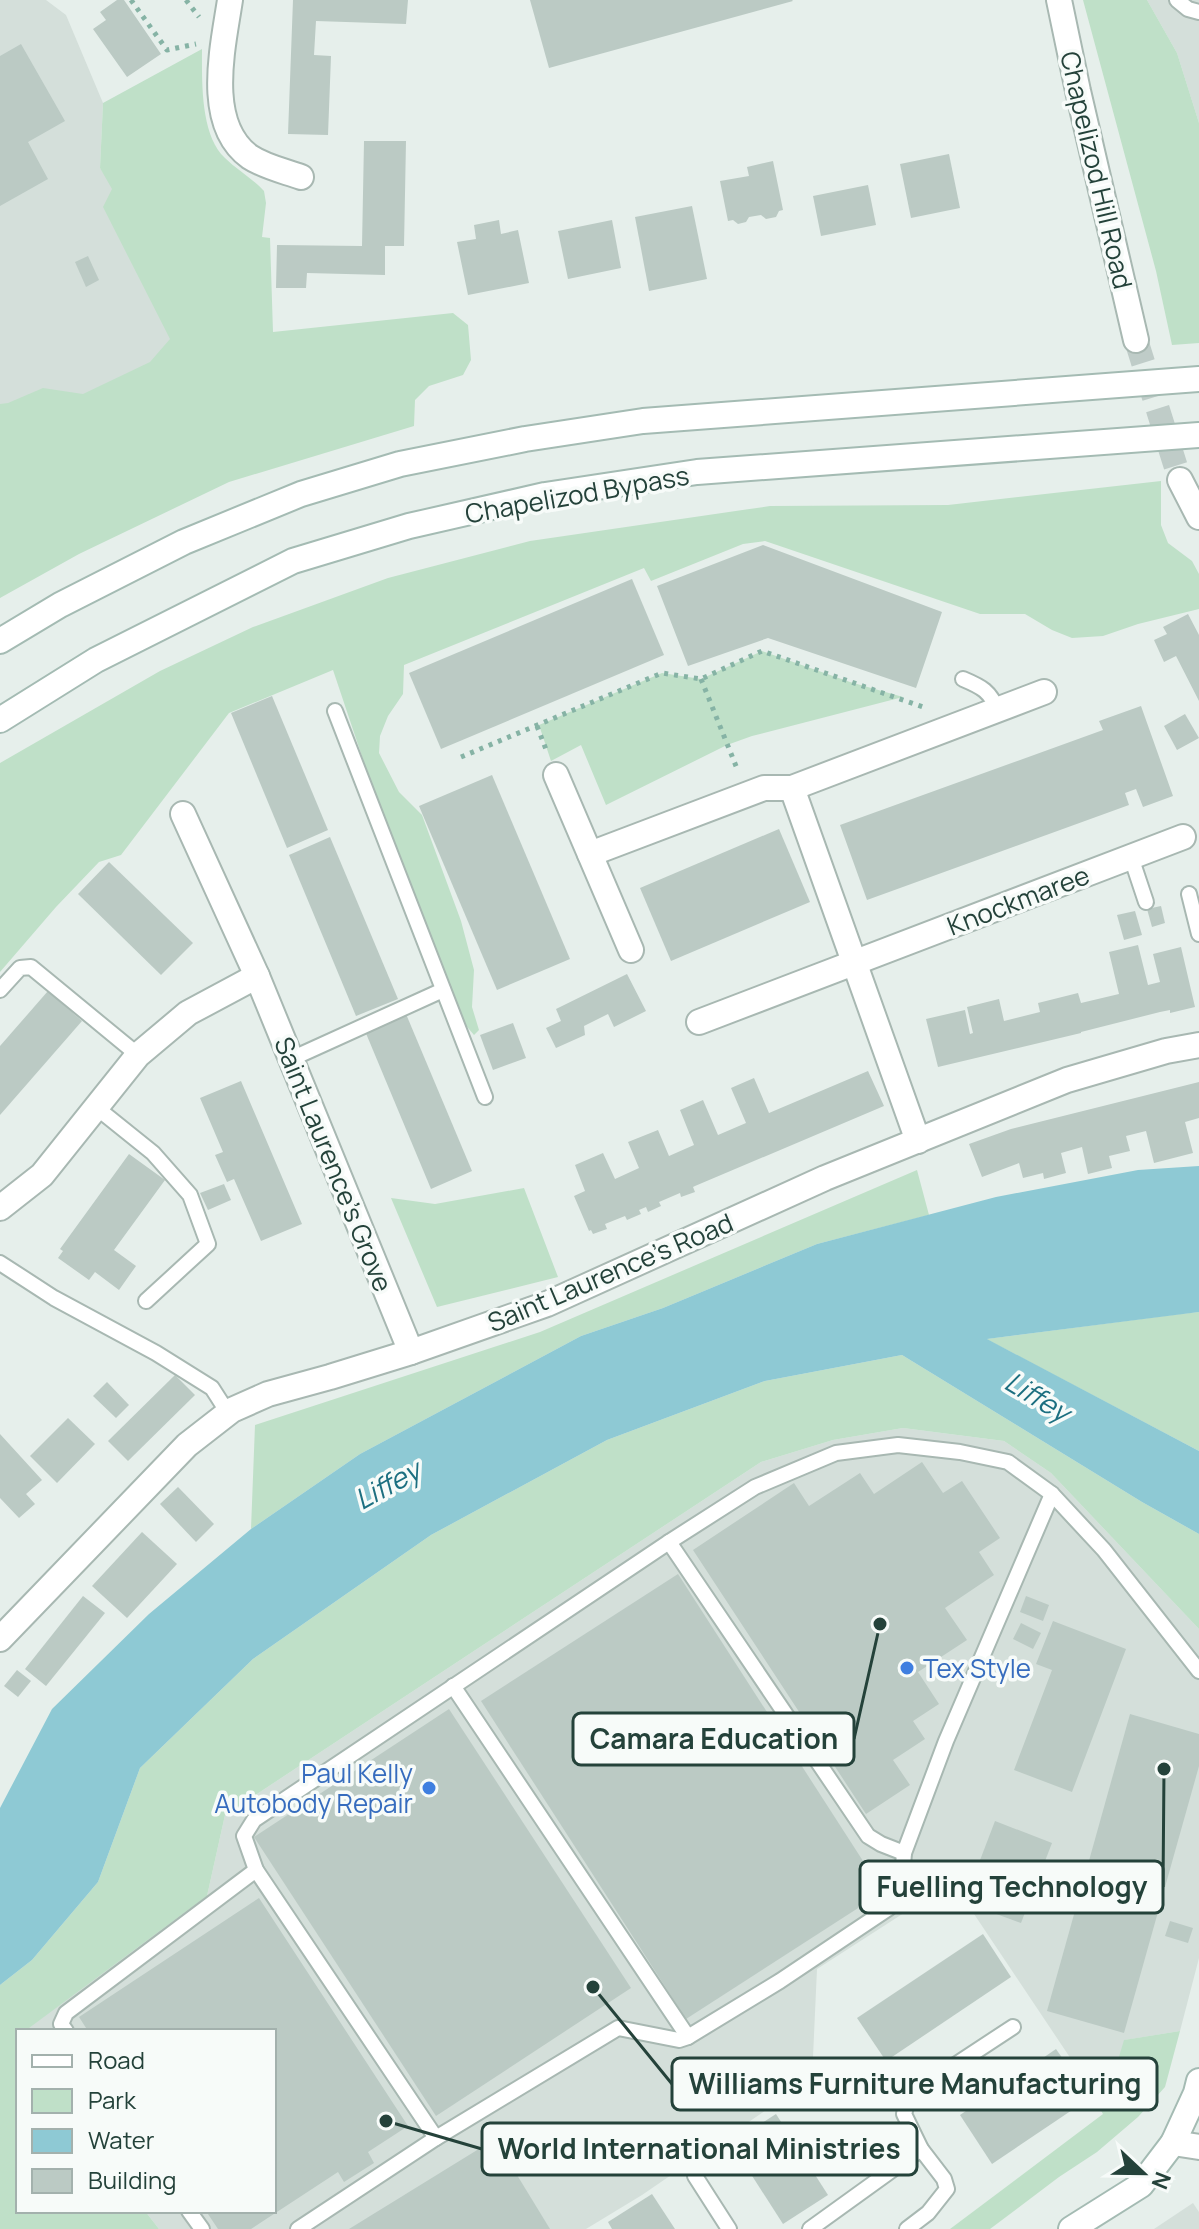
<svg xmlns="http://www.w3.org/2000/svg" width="1199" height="2229" viewBox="0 0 1199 2229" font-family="Manrope,sans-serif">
  <rect width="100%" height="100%" fill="#e6efeb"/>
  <g fill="#d4dfda">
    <path d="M0 0H46L66 15 103 103 100 168 230 339 0 441Z"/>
    <path d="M1147 0H1199V123L1177 53Z"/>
    <path d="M903 1428 1004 1441 1051 1473 1199 1629V1958L1180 2031 1125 2040 1112 2081 1069 2056 968 1905 935 1893 817 1969 813 2057 788 2095 642 2195 586 2229H159L145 2211H274V2031L25 2030 207 1896 225 1815 761 1462 833 1440Z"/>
    <path d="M1193 2203 1199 2212V2229H1154Z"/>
  </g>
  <g fill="#bfe0c8">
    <path d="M1083 0H1147L1177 53 1199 123V343L1172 345 1156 271Z"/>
    <path d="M202 49C202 80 200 135 225 158 237 170 252 178 264 191L266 203 262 237 270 238 273 332 453 313 468 325 471 360 463 375 429 386 415 400 414 426 229 482 79 554 0 598V404L8 403 43 388 83 394 150 362 170 339 103 207 112 189 100 168 103 103Z"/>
    <path d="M1161 481V525L1168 543 1192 561 1199 574V609L1138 624 1103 636 1072 638 1052 630 1025 614H980L765 541 743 544 651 581 644 568 404 665 403 694 388 716 380 736 379 753 399 792 422 815 461 921 474 970 472 1007 479 1030 474 1035 457 1015 380 810 333 670 229 713 121 855 99 862 56 907 0 972V763L160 671 253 627 388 578 530 541 770 506 948 505Z"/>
    <path d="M762 651 850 682 903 697 752 736 727 745 606 805 581 745 551 761 539 725 662 673 701 679Z"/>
    <path d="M917 1170 929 1215 817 1244 663 1308 581 1336 360 1454 251 1529 255 1425 540 1332Z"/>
    <path d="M524 1188 558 1277 437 1307 391 1198 435 1204Z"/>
    <path d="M1199 1312V1451L986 1339 1180 1314Z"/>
    <path d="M902 1355 1142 1502 1199 1534V1629L1051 1473 1004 1441 903 1428 833 1440 761 1462 225 1815 207 1896 25 2031H18V2211H145L159 2229H0V1985L32 1960 98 1882 140 1768 253 1659 431 1535 607 1440 765 1381Z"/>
    <path d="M1180 2031 1165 2087 1138 2117 1097 2152 1059 2177 990 2229H950L1103 2114 1069 2056 1112 2080 1124 2040Z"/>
  </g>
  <path fill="#8ec9d4" d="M1199 1166V1312L987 1339 1199 1451V1534L1142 1502 902 1355 765 1381 607 1440 431 1535 253 1659 140 1768 98 1882 32 1960 0 1985V1808L52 1709 149 1614 251 1529 360 1454 581 1336 663 1308 817 1244 996 1197 1138 1170Z"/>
  <g fill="#bbcac4">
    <path d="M117 0H124L161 54 127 77 93 29 106 20 100 12Z"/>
    <path d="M293 0H408L406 24 316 21 314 55 331 56 328 135 288 134Z"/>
    <path d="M530 0H792L793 1 549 68Z"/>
    <path d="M21 44 65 121 28 142 48 179 0 206V56Z"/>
    <path d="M364 141H406L404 246H385V275L307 273 306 288H276L277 245 362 246Z"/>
    <path d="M949 154 960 208 911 218 900 164Z"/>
    <path d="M773 161 783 210 779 211 776 217 766 219 761 215 749 217 746 222 738 224 733 220 728 221 720 181 749 176 747 167Z"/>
    <path d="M868 185 876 225 821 236 813 196Z"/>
    <path d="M692 206 707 279 649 291 635 217Z"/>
    <path d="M499 220 501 234 518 230 529 283 468 295 457 242 476 239 474 225Z"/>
    <path d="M612 220 621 268 568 279 558 231Z"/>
    <path d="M88 256 99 280 86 287 75 262Z"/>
    <path d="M763 545 942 612 916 688 768 638 688 666 657 586Z"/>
    <path d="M632 579 664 655 441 749 409 673Z"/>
    <path d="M1188 614 1199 635V701L1176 656 1164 662 1154 640 1167 634 1163 627Z"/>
    <path d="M272 696 328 830 287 848 231 713Z"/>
    <path d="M1141 706 1173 796 1143 807 1136 789 1125 793 1129 805 867 900 840 825 1103 730 1099 721Z"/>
    <path d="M1185 714 1199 738 1177 750 1164 726Z"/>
    <path d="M492 775 570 959 497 990 419 806Z"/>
    <path d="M779 829 810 902 671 961 640 888Z"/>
    <path d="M330 837 398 999 356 1016 289 855Z"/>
    <path d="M109 862 193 943 161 975 78 894Z"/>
    <path d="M1161 906 1165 923 1152 927 1147 909Z"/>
    <path d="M1135 911 1142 935 1124 940 1117 915Z"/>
    <path d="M1138 945 1148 985 1160 982 1153 954 1181 947 1195 1007 1170 1013V1010L1160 1012 1081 1032V1033L938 1067 926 1019 965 1010 970 1034 973 1033 967 1007 999 999 1004 1021 1040 1012 1038 1003 1078 993 1081 1003 1119 994 1109 952Z"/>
    <path d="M627 974 646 1011 614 1027 608 1014 584 1026 585 1035 556 1048 546 1028 561 1021 556 1009Z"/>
    <path d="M48 991 82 1021 0 1115V1046Z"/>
    <path d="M406 1014 472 1171 431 1189 365 1031Z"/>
    <path d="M513 1023 526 1058 493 1070 480 1035Z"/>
    <path d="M868 1071 884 1106 695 1186 693 1187 695 1192 681 1197 680 1193 659 1202 661 1206 648 1212 646 1207 639 1210 641 1214 627 1220 625 1216 605 1224 607 1229 593 1234 591 1230 589 1231 574 1196 585 1191 575 1165 603 1153 615 1179 639 1168 628 1142 658 1130 669 1156 694 1145 680 1110 703 1100 718 1135 746 1123 731 1088 754 1078 769 1113Z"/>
    <path d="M241 1081 302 1224 261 1241 234 1179 227 1182 215 1155 223 1152 200 1098Z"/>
    <path d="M1199 1082V1118L1185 1122 1193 1153 1154 1163 1146 1131 1126 1136 1130 1151 1109 1156 1112 1168 1088 1174 1082 1147 1061 1153 1066 1173 1044 1179 1043 1173 1023 1178 1019 1163 982 1177 969 1144 1011 1129Z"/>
    <path d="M129 1154 165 1180 114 1250 136 1266 119 1290 95 1272 89 1280 58 1258 63 1251 60 1249Z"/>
    <path d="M224 1184 231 1200 208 1210 200 1193Z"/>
    <path d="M175 1375 195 1395 128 1461 108 1441Z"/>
    <path d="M107 1382 129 1405 116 1418 93 1396Z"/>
    <path d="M68 1418 95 1444 57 1483 30 1456Z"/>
    <path d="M0 1434 42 1480 26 1494 35 1504 19 1518 0 1498Z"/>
    <path d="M922 1462 943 1493 962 1481 1000 1538 979 1552 994 1575 945 1608 967 1640 918 1672 939 1704 913 1721 925 1739 893 1760 910 1785 866 1814 693 1550 794 1483 809 1506 860 1473 874 1494Z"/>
    <path d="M178 1487 214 1524 196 1542 160 1504Z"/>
    <path d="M142 1532 177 1564 127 1618 92 1586Z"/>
    <path d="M678 1574 883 1892 686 2019 481 1701Z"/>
    <path d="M83 1596 105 1613 46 1686 25 1669Z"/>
    <path d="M1026 1596 1049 1605 1043 1621 1020 1612Z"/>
    <path d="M1053 1621 1126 1649 1072 1792 1014 1770 1052 1670 1036 1664Z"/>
    <path d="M1021 1623 1041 1633 1033 1649 1013 1639Z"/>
    <path d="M17 1670 31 1681 18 1697 4 1686Z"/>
    <path d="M449 1709 631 1988 436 2116 254 1837Z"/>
    <path d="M1130 1714 1199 1734V1766L1124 2033 1047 2011Z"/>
    <path d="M995 1821 1052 1843 1021 1923 964 1902Z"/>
    <path d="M259 1898 408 2126 368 2152 374 2163 344 2182 338 2172 251 2229H218L206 2211H274V2031H88L79 2017Z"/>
    <path d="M1170 1921 1193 1928 1188 1943 1165 1936Z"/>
    <path d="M983 1934 1011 1977 886 2061 857 2018Z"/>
    <path d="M1056 2049 1090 2098 992 2164 960 2115Z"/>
    <path d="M776 2114 828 2195 783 2224 731 2143Z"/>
    <path d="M495 2139 550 2229H349Z"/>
    <path d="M652 2194 675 2229H612L608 2222Z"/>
  </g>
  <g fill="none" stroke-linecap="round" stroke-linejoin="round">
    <path stroke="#bfccc8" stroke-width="24" stroke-dasharray="24 12" stroke-linecap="butt" d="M1136 340 1180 480"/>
    <defs>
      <g id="service">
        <path d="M1177 0 1188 9 1199 12"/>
        <path d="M963 679C982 687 990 691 998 711"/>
        <path d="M335 711 485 1097"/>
        <path d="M1131 857 1146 902"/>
        <path d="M1189 894 1199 934"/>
        <path d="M0 990 20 968 31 967 138 1055"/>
        <path d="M291 1059 443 990"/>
        <path d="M97 1108 153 1153 190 1195 208 1244 146 1301"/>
        <path d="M0 1263 54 1298 156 1353 212 1388 228 1413"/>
        <path d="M669 1542 868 1836 881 1844 904 1853"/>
        <path d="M453 1686 688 2037"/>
        <path d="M66 2031 61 2024 66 2013 256 1870"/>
        <path d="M436 2138 256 1870 244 1836 254 1820 669 1542 755 1487 836 1453 898 1445 960 1452 1008 1462 1052 1494 1104 1550 1199 1671"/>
        <path d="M695 2176 729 2229"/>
        <path d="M189 2211 202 2229"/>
        <path d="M298 2229 436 2138 618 2028 679 2040 688 2037 780 1981 889 1908 902 1879 904 1853 946 1741 1052 1494"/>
        <path d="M810 2229 921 2149"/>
        <path d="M907 2229 928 2213 947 2189 944 2179 921 2149 904 2114 908 2100 943 2073 1013 2027"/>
      </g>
      <g id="minor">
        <path d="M230 0C223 47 204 124 250 157 265 167 284 171 301 177"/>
        <path d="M1059 0 1078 91 1136 340"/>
        <path d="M1180 480 1199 517"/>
        <path d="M556 775 631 950"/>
        <path d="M792 788 918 1141"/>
        <path d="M183 814 257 976 411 1352"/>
        <path d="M590 854 764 788H792L1044 692"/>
        <path d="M699 1022 1183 837"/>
        <path d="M0 1208 42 1175 138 1055 188 1013 257 976"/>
      </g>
      <g id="tertiary">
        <path d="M0 1639 187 1445 232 1410 268 1394 330 1377 411 1352 547 1304 825 1178 1067 1080 1166 1051 1199 1045"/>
        <path d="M1173 2143 1199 2147"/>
      </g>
      <g id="secondary">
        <path d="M0 641 60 605 184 542 301 494 400 464 525 439 643 421 1199 379"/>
        <path d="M0 720 96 660 293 561 409 526 545 495 697 472 1199 435"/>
        <path d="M1071 2229 1141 2185 1173 2143 1196 2093 1199 2081"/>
      </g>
    </defs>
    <use href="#service" stroke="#a8b8b2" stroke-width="18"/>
    <use href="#minor" stroke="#a8b8b2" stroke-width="28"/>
    <use href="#tertiary" stroke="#a8b8b2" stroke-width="28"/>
    <use href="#secondary" stroke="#a4bbb3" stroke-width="28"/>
    <g stroke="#86b3a5" stroke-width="5" stroke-dasharray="4 6" stroke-linecap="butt">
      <path d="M131 0 167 50 196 44"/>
      <path d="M186 0 199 17"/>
      <path d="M701 679 738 771"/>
      <path d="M537 726 547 752"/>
      <path d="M461 757 662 673 701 679 762 651 923 707"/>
    </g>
    <use href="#service" stroke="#fff" stroke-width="14"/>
    <use href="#minor" stroke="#fff" stroke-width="24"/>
    <use href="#tertiary" stroke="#fff" stroke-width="24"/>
    <use href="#secondary" stroke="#fff" stroke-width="24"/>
  </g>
  <g fill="#3f7fe0" stroke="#f7fbf9" stroke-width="3">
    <circle cx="907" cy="1668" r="8"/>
    <circle cx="429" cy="1788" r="8"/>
  </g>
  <g text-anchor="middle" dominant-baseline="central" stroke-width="7" stroke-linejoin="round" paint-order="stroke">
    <g font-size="26" fill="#24423a" stroke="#f7fbf9">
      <text transform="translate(1097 170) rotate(77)">Chapelizod Hill Road</text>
      <text transform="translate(577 494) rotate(-10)">Chapelizod Bypass</text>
      <text transform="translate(1018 900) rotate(-21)">Knockmaree</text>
      <text transform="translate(334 1164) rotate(68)">Saint Laurence's Grove</text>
      <text transform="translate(610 1272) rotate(-23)">Saint Laurence's Road</text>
    </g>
    <g font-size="26" fill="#366cbe" stroke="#f7fbf9" text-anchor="start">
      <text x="923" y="1668">Tex Style</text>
      <text x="413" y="1773" text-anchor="end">Paul Kelly<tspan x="413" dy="30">Autobody Repair</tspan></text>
    </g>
    <g font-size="28" font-style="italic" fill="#1c6f80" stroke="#f7fbf9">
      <text transform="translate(1038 1396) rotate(31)">Liffey</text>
      <text transform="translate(387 1484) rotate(-29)">Liffey</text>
    </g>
  </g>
  <path fill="none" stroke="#24423a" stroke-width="3" d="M880 1624L854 1739M1164 1769L1163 1887M593 1987L672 2084M386 2121L482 2149"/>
  <g fill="#24423a" stroke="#f7fbf9" stroke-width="3">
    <circle cx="880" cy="1624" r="8"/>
    <circle cx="1164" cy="1769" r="8"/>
    <circle cx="593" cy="1987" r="8"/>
    <circle cx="386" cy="2121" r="8"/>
  </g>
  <g fill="#f7fbf9" stroke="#24423a" stroke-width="3">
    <rect x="573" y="1713" width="281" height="52" rx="8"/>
    <rect x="860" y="1861" width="303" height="52" rx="8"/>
    <rect x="672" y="2058" width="485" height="52" rx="8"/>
    <rect x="482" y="2123" width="435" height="52" rx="8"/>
  </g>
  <g font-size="28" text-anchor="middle" font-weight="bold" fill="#24423a">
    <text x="714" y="1749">Camara Education</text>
    <text x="1012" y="1897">Fuelling Technology</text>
    <text x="915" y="2094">Williams Furniture Manufacturing</text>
    <text x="699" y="2159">World International Ministries</text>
  </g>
  <rect x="16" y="2029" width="260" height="184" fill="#f7fbf9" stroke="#a3b1ad" stroke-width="2"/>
  <rect x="32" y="2055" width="40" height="12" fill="#ffffff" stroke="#a3b1ad" stroke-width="2"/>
  <text x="88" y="2069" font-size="24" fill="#24423a">Road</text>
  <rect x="32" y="2089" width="40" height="24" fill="#bfe0c8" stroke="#a3b1ad" stroke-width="2"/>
  <text x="88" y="2109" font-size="24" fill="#24423a">Park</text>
  <rect x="32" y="2129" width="40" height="24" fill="#8ec9d4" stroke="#a3b1ad" stroke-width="2"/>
  <text x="88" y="2149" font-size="24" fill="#24423a">Water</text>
  <rect x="32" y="2169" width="40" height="24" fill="#bbcac4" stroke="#a3b1ad" stroke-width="2"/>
  <text x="88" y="2189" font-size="24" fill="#24423a">Building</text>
  <g transform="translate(1143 2173) rotate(112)" stroke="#f7fbf9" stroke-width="6" paint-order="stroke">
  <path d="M0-6L14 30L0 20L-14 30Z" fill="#24423a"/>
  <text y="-12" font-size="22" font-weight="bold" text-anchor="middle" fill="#24423a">N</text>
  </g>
</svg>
